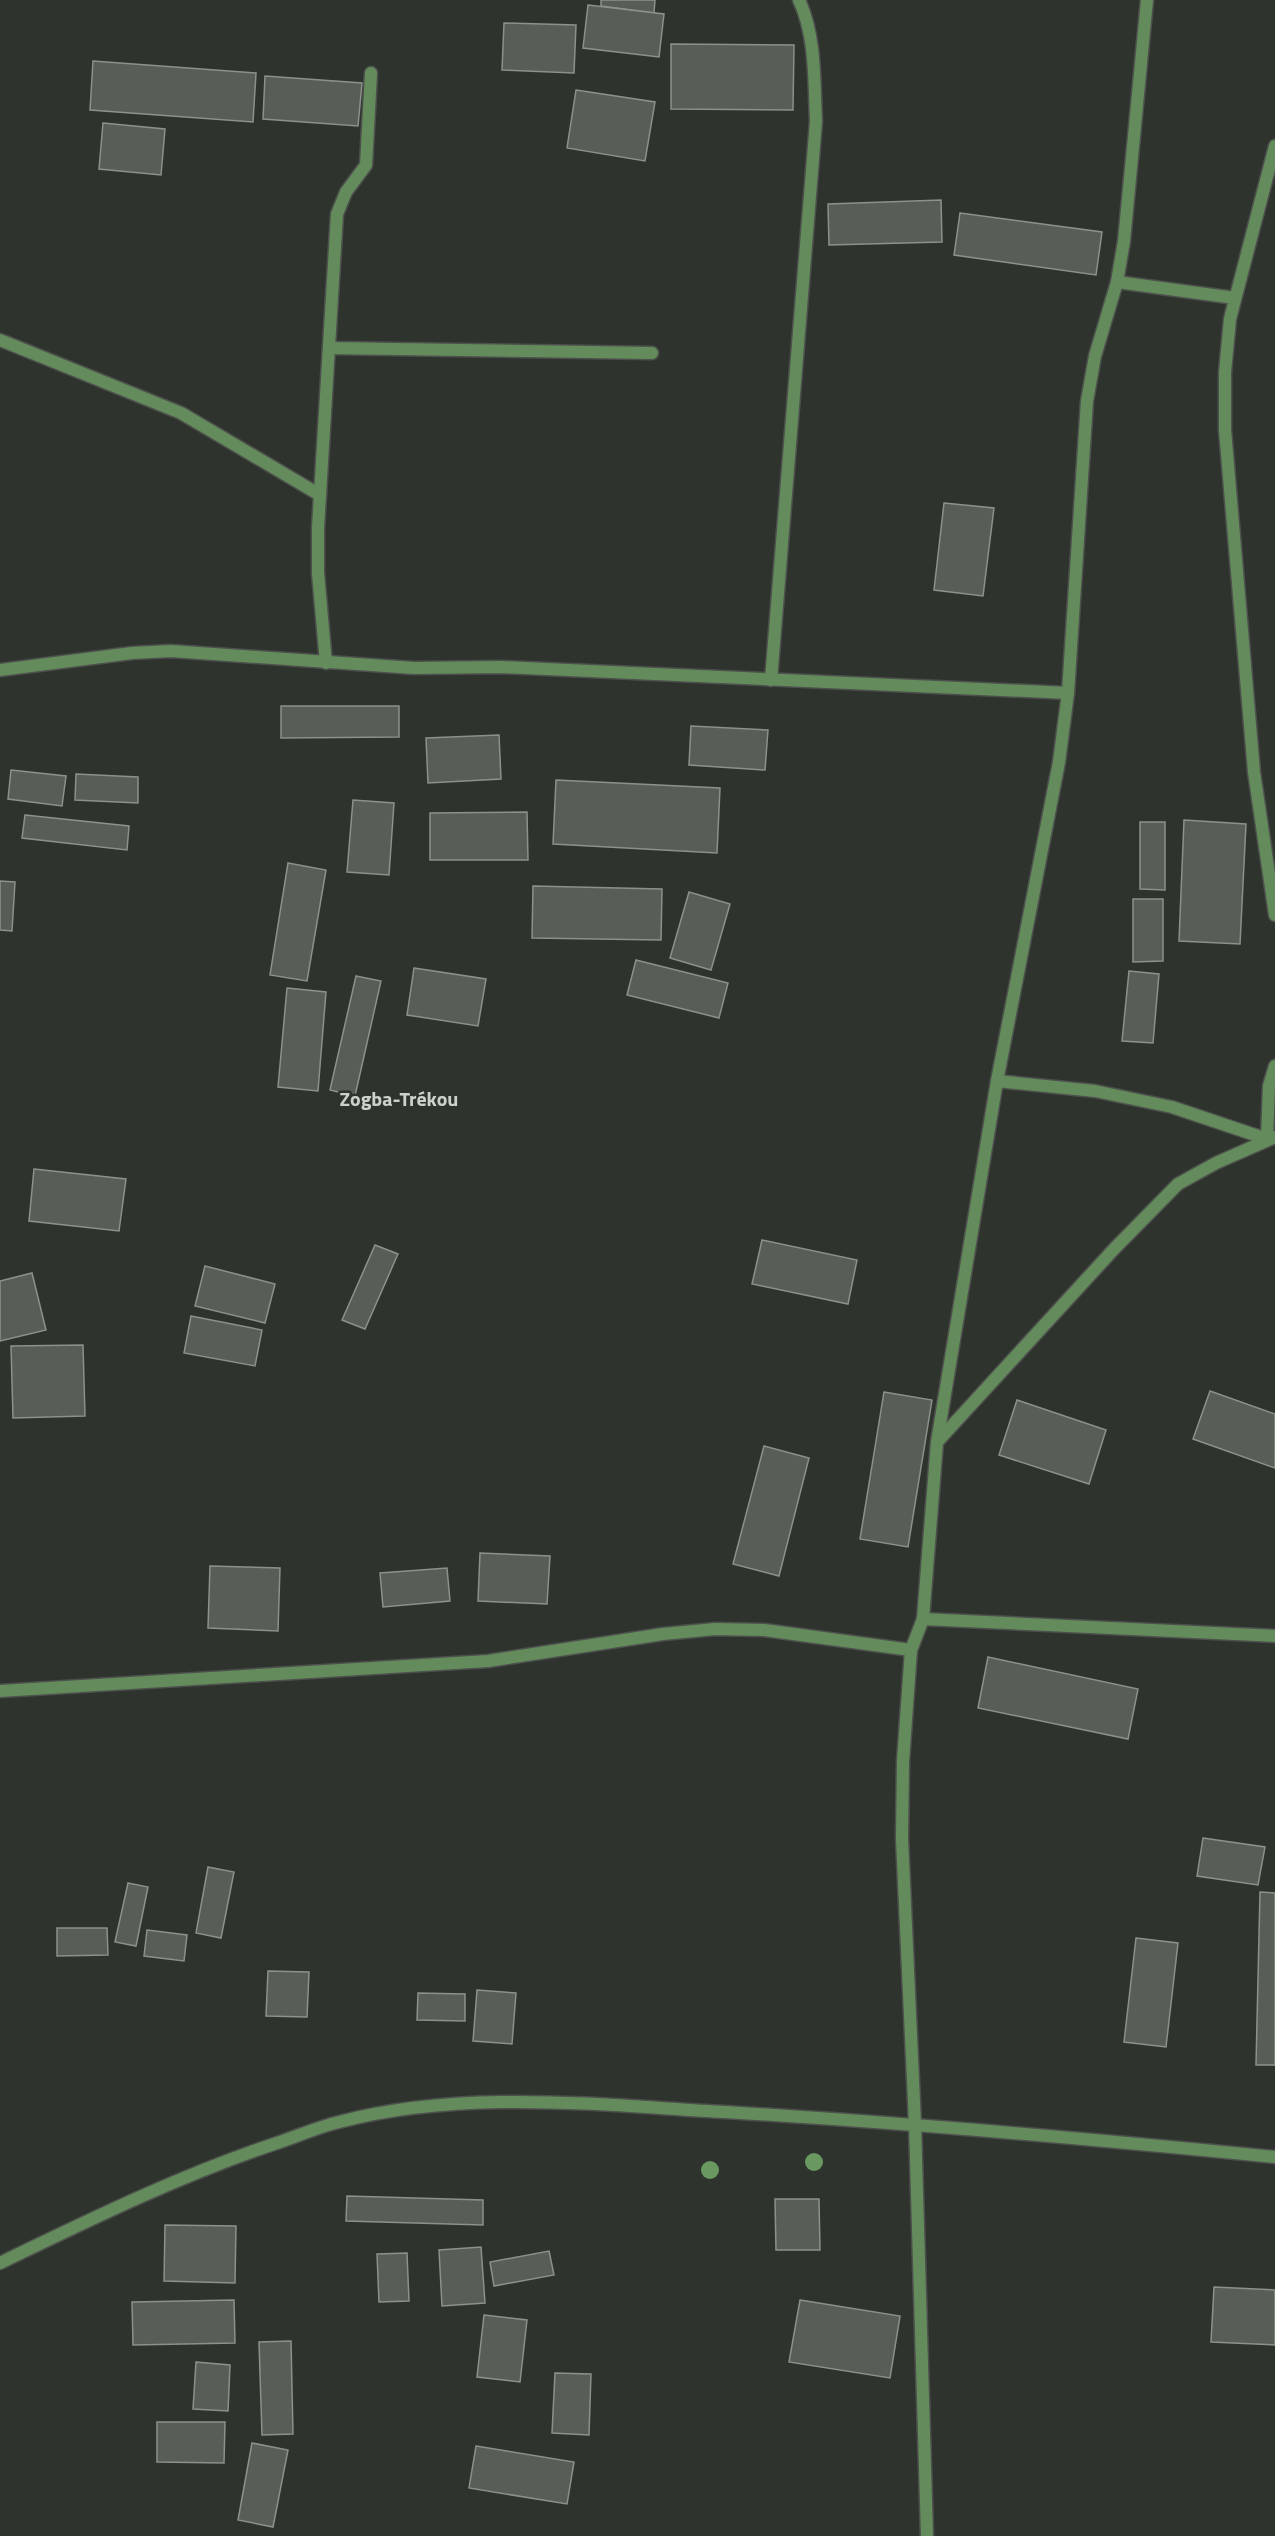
<svg xmlns="http://www.w3.org/2000/svg" width="1275" height="2536" viewBox="0 0 1275 2536" font-family="'Titillium Web',sans-serif">
  <rect width="100%" height="100%" fill="#2f332e"/>
  <g fill="#585d57" stroke="#8c918b" stroke-width="1.5">
    <path d="M601 0H655L654 13 601 6Z"/>
    <path d="M588 5 664 14 659 57 583 48Z"/>
    <path d="M504 23 576 25 574 73 502 70Z"/>
    <path d="M671 44 794 45 793 110 671 109Z"/>
    <path d="M93 61 256 73 253 122 90 110Z"/>
    <path d="M265 76 362 83 358 126 263 119Z"/>
    <path d="M576 90 655 102 645 161 567 148Z"/>
    <path d="M103 123 165 129 161 175 99 169Z"/>
    <path d="M941 200 942 242 829 245 828 204Z"/>
    <path d="M960 213 1102 232 1096 275 954 255Z"/>
    <path d="M944 503 994 508 983 596 934 590Z"/>
    <path d="M281 706H399V737L281 738Z"/>
    <path d="M691 726 768 730 765 770 689 765Z"/>
    <path d="M499 735 501 779 428 783 426 738Z"/>
    <path d="M11 770 66 776 62 806 8 799Z"/>
    <path d="M76 774 138 777V803L75 800Z"/>
    <path d="M556 780 720 788 717 853 553 844Z"/>
    <path d="M353 800 394 803 389 875 347 872Z"/>
    <path d="M527 812 528 860H430V813Z"/>
    <path d="M25 815 129 826 127 850 22 838Z"/>
    <path d="M1184 820 1246 824 1240 944 1179 941Z"/>
    <path d="M1140 822H1165V890L1140 889Z"/>
    <path d="M288 863 326 870 307 981 270 975Z"/>
    <path d="M0 881 15 882 12 931 0 930Z"/>
    <path d="M533 886 662 889 661 940 532 938Z"/>
    <path d="M689 892 730 904 711 970 670 958Z"/>
    <path d="M1133 899H1163V961L1133 962Z"/>
    <path d="M636 960 728 983 719 1018 627 995Z"/>
    <path d="M414 968 486 979 478 1026 407 1015Z"/>
    <path d="M1129 971 1159 974 1153 1043 1122 1041Z"/>
    <path d="M356 976 381 981 355 1096 330 1090Z"/>
    <path d="M287 988 326 992 318 1091 278 1087Z"/>
    <path d="M34 1169 126 1179 119 1231 29 1221Z"/>
    <path d="M762 1240 857 1260 848 1304 752 1284Z"/>
    <path d="M375 1245 398 1254 365 1329 342 1320Z"/>
    <path d="M205 1266 275 1284 265 1323 195 1306Z"/>
    <path d="M32 1273 46 1330 0 1341V1281Z"/>
    <path d="M191 1316 262 1330 255 1366 184 1353Z"/>
    <path d="M83 1345 85 1416 13 1418 11 1346Z"/>
    <path d="M1210 1391 1275 1414V1468L1193 1439Z"/>
    <path d="M884 1392 932 1400 908 1547 860 1539Z"/>
    <path d="M1017 1400 1106 1430 1089 1484 999 1455Z"/>
    <path d="M764 1446 809 1458 779 1576 733 1564Z"/>
    <path d="M480 1553 550 1556 547 1604 478 1601Z"/>
    <path d="M210 1566 280 1568 278 1631 208 1628Z"/>
    <path d="M447 1568 450 1601 383 1607 380 1573Z"/>
    <path d="M988 1657 1138 1689 1128 1739 978 1708Z"/>
    <path d="M1203 1838 1265 1847 1258 1885 1197 1876Z"/>
    <path d="M208 1867 234 1872 221 1938 196 1933Z"/>
    <path d="M128 1883 148 1887 136 1946 115 1942Z"/>
    <path d="M1260 1892 1275 1893V2065H1256Z"/>
    <path d="M57 1928H107L108 1955 57 1956Z"/>
    <path d="M147 1930 187 1935 184 1961 144 1956Z"/>
    <path d="M1136 1938 1178 1943 1166 2047 1124 2042Z"/>
    <path d="M268 1971 309 1972 307 2017 266 2016Z"/>
    <path d="M477 1990 516 1993 512 2044 473 2041Z"/>
    <path d="M418 1993 465 1994V2021L417 2020Z"/>
    <path d="M347 2196 483 2200V2225L346 2221Z"/>
    <path d="M775 2199H819L820 2250H776Z"/>
    <path d="M165 2225 236 2226 235 2283 164 2281Z"/>
    <path d="M481 2247 485 2303 442 2306 439 2250Z"/>
    <path d="M549 2251 554 2275 494 2286 490 2262Z"/>
    <path d="M407 2253 409 2301 379 2302 377 2254Z"/>
    <path d="M1214 2287 1275 2290V2345L1211 2342Z"/>
    <path d="M234 2300 235 2343 133 2345 132 2302Z"/>
    <path d="M800 2300 900 2316 890 2378 789 2362Z"/>
    <path d="M484 2315 527 2320 520 2382 477 2377Z"/>
    <path d="M291 2341 293 2434 262 2435 259 2342Z"/>
    <path d="M196 2362 230 2365 228 2411 193 2409Z"/>
    <path d="M555 2373 591 2374 589 2435 552 2433Z"/>
    <path d="M157 2422H225L224 2463 157 2462Z"/>
    <path d="M252 2443 288 2450 273 2527 238 2520Z"/>
    <path d="M476 2446 574 2462 567 2504 469 2488Z"/>
  </g>
  <g fill="none" stroke-linecap="round" stroke-linejoin="round">
    <defs>
      <g id="minor">
        <path d="M1275 146 1230 319 1225 372V430L1254 772 1275 915"/>
        <path d="M1117 282 1235 298"/>
        <path d="M0 340 181 413 320 495"/>
        <path d="M329 348 652 353"/>
        <path d="M326 663 318 573V528L337 214 346 192 366 165 371 73"/>
        <path d="M0 670 132 653 171 651 414 668 501 667 1068 693"/>
        <path d="M771 680 816 121C814 81 816 36 799 0"/>
        <path d="M997 1081 1095 1091 1172 1107 1267 1139 1269 1086 1275 1066"/>
        <path d="M938 1441 1114 1249 1178 1184 1216 1163 1275 1137"/>
        <path d="M923 1619 1275 1636"/>
        <path d="M0 1691 488 1661 663 1634 715 1629 764 1630 911 1650"/>
        <path d="M927 2536 915 2124 902 1839 903 1761 911 1650 923 1619 937 1442 997 1081 1059 762 1068 693 1087 401 1095 356 1117 282 1124 241 1147 0"/>
      </g>
      <path id="tertiary" d="M0 2263C91 2219 181 2175 277 2143 298 2136 318 2127 339 2122 464 2089 598 2105 725 2112 909 2123 1092 2139 1275 2157"/>
    </defs>
    <use href="#minor" stroke="#4d514c" stroke-width="15"/>
    <use href="#tertiary" stroke="#4d514c" stroke-width="15"/>
    <use href="#minor" stroke="#648b5c" stroke-width="12"/>
    <use href="#tertiary" stroke="#648b5c" stroke-width="12"/>
  </g>
  <g fill="#699960">
    <circle cx="814" cy="2162" r="9"/>
    <circle cx="710" cy="2170" r="9"/>
  </g>
  <g text-anchor="middle" dominant-baseline="central" stroke-width="5" stroke-linejoin="round" paint-order="stroke">
    <g font-size="20" font-weight="bold" fill="#ccd2cb" stroke="#2f332e">
      <text x="399" y="1098">Zogba-Trékou</text>
    </g>
  </g>
</svg>
